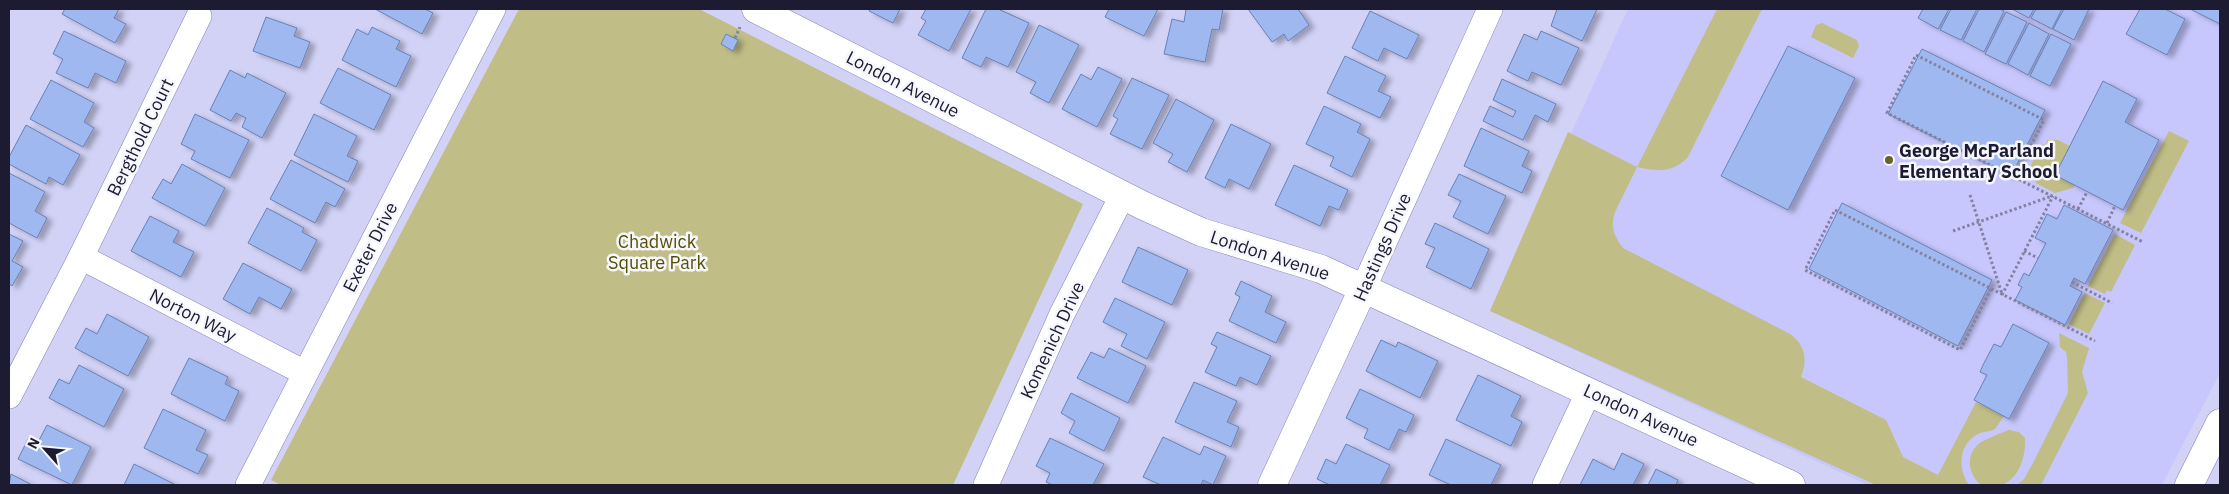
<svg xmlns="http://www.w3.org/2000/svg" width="2229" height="494" viewBox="0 0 2229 494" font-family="'IBM Plex Sans',sans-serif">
  <defs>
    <filter id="shadow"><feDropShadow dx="5.5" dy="3" stdDeviation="2.5" flood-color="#0004"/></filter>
  </defs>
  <rect width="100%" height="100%" fill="#d2d2f7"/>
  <path fill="#c7c7fd" d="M1628 9H2220V373L2162 485H1868L1490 311Z"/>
  <g fill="#c0bd86">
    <path d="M519 9H699L1083 204 953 485H281L271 480Z"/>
    <path d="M1717 9H1762L1688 157C1672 174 1657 171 1637 167L1615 212C1610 227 1614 236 1623 248L1790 334C1805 345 1808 359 1801 377L1886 420 1903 457 1938 475 1976 402 2004 416 1995 429C1989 432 1982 431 1976 435 1958 446 1958 470 1969 485H1876L1490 311 1568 132 1637 167Z"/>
    <path d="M1822 23 1857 40 1859 46 1853 58 1811 37 1816 25Z"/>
    <path d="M2169 131 2189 141 2141 233 2120 223Z"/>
    <path d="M2047 140H2058L2070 146 2075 185 2073 188 2055 193 2036 183 2031 165 2040 146 2046 144Z"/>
    <path d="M2115 234 2135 245 2111 292 2107 290 2105 294 2088 286Z"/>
    <path d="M2085 293 2105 303 2089 334 2069 324Z"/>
    <path d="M2059 333 2089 348 2082 372 2088 393 2041 485H2017L2024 479 2033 463 2068 393 2067 358 2066 352 2060 347Z"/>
    <path d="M2009 430 2019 432 2025 438C2026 455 2020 479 2001 485 1996 487 1988 485 1981 485 1969 475 1964 455 1980 443 1982 441 2005 431 2009 430Z"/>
  </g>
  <g fill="#9fb9f0" stroke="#6980b4" filter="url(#shadow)">
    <path d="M65 9H119L114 18 126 24 115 43 62 14Z"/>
    <path d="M375 9H425L433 13 422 34Z"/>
    <path d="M870 9H900L893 23 869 11Z"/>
    <path d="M926 9H971L949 51 918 35 926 21 921 18Z"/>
    <path d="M986 9H998L1029 23 1008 67 986 57 981 67 962 58Z"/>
    <path d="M1109 9H1158L1144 36 1105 17Z"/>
    <path d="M1186 9H1223L1219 30 1212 29 1205 62 1164 54 1172 19 1184 22Z"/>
    <path d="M1248 9H1298L1309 25 1288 41 1284 34 1272 42Z"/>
    <path d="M1557 9H1597L1582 41 1551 26Z"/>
    <path d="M1923 9H1949L1938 29 1918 18Z"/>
    <path d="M1951 9H1977L1961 40 1940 30Z"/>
    <path d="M1979 9H2000L2004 11 1984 52 1963 41Z"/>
    <path d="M2012 9H2034L2029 18Z"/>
    <path d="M2036 9H2062L2052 29 2031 18Z"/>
    <path d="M2064 9H2089L2074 40 2053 29Z"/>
    <path d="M2140 9H2165L2185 19 2167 55 2126 34Z"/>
    <path d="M2190 9H2220V24Z"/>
    <path d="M1370 11 1419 35 1407 59 1384 48 1378 61 1352 48Z"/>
    <path d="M2006 12 2027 22 2006 64 1985 54Z"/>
    <path d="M266 17 297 28 294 36 310 42 300 68 253 51Z"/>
    <path d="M2029 23 2049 34 2028 75 2008 64Z"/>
    <path d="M1039 25 1079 45 1049 103 1030 93 1036 82 1016 72Z"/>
    <path d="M372 27 400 41 396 49 411 56 396 87 342 60 357 29 368 35Z"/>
    <path d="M64 31 126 61 116 83 95 73 88 88 56 73 63 59 53 54Z"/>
    <path d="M1541 31 1579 48 1561 85 1532 72 1528 81 1507 71 1524 34 1537 40Z"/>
    <path d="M726 34 738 40 733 51 721 44Z"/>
    <path d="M2051 34 2071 44 2050 86 2030 76Z"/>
    <path d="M1788 46 1855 78 1788 210 1721 176Z"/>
    <path d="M1922 49 2045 110 2011 176 1888 114Z"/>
    <path d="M1345 56 1386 76 1378 91 1391 97 1380 118 1327 93Z"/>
    <path d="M1098 67 1122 79 1097 127 1062 109 1081 74 1091 80Z"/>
    <path d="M338 68 391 95 374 130 320 103Z"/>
    <path d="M230 70 245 78 247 73 286 93 262 138 242 127 246 118 236 113 231 121 210 110Z"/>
    <path d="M1132 78 1169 95 1142 149 1110 134 1118 119 1113 116Z"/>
    <path d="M1502 79 1556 104 1548 122 1535 115 1523 140 1483 121 1490 106 1513 117 1516 111 1493 100Z"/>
    <path d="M51 80 94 103 84 122 94 128 83 147 30 119Z"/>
    <path d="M2103 81 2137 99 2125 122 2159 140 2123 210 2055 175Z"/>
    <path d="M1176 99 1214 120 1187 172 1168 162 1173 154 1153 143Z"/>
    <path d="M1324 106 1361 124 1357 132 1370 139 1352 177 1330 166 1334 157 1306 144Z"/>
    <path d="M195 114 249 140 230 178 191 159 195 151 181 144Z"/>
    <path d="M314 114 357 136 347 156 358 161 348 182 294 155Z"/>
    <path d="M1231 124 1271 144 1249 189 1229 179 1225 188 1205 178Z"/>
    <path d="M26 125 80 155 63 185 49 177 46 184 9 164V157Z"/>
    <path d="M1481 128 1529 151 1522 166 1532 171 1522 193 1464 166Z"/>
    <path d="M291 160 345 189 335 207 326 202 315 223 270 199Z"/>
    <path d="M182 164 225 188 205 226 152 198 163 179 171 184Z"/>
    <path d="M1294 165 1348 190 1339 210 1329 206 1320 226 1275 205Z"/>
    <path d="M9 173 45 192 35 211 47 218 37 238 9 223Z"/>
    <path d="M1459 174 1506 196 1488 234 1453 217 1461 201 1448 195Z"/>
    <path d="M1842 203 1992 280 1958 346 1809 269Z"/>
    <path d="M2064 205 2113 230 2085 284 2074 278 2070 286 2082 292 2065 325 2015 300 2022 287 2018 285 2024 273 2029 276 2046 243 2035 238 2047 214 2057 219Z"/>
    <path d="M267 208 304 228 302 232 317 240 301 271 248 243Z"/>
    <path d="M150 216 179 231 173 242 194 252 181 277 131 251Z"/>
    <path d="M1435 223 1489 249 1471 289 1426 267 1435 248 1425 244Z"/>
    <path d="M9 234 23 241 12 261 23 267 12 286 9 284Z"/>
    <path d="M1138 247 1188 270 1172 305 1122 282Z"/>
    <path d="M243 263 292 289 281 309 259 297 250 314 223 299Z"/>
    <path d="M1241 281 1272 296 1265 312 1286 322 1276 343 1229 321 1240 297 1235 294Z"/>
    <path d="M1115 298 1165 322 1147 359 1121 346 1127 334 1103 322Z"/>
    <path d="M107 314 149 337 128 376 75 348 86 328 97 334Z"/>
    <path d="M2013 324 2049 343 2009 419 1974 400 1987 375 1980 372 1983 365 1994 344 2001 347Z"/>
    <path d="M1217 332 1271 356 1257 385 1240 377 1236 386 1205 372 1217 347 1211 344Z"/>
    <path d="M1381 340 1396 347 1398 342 1438 361 1420 398 1366 371Z"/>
    <path d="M1109 348 1146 366 1128 403 1077 378 1091 352 1104 358Z"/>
    <path d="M189 358 228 377 225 384 239 391 225 421 171 394Z"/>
    <path d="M79 365 124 389 104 427 49 398 59 379 69 384Z"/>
    <path d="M1478 375 1521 396 1511 416 1522 422 1511 446 1456 420Z"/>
    <path d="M1194 382 1237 401 1227 422 1239 427 1231 447 1175 422Z"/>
    <path d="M1360 389 1414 415 1406 432 1399 429 1389 450 1364 438 1368 429 1346 418Z"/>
    <path d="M1071 393 1120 418 1104 451 1069 433 1075 421 1061 413Z"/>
    <path d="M163 409 206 430 196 450 208 455 198 474 144 448Z"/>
    <path d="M47 425 91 447 72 485 18 459 28 439 37 444Z"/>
    <path d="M1163 437 1200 455 1204 446 1226 456 1213 485 1203 480 1201 485H1161L1143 477Z"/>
    <path d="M1050 438 1104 464 1093 485H1053L1046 482 1050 473 1036 466Z"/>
    <path d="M1446 439 1501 465 1491 485H1451L1429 475Z"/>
    <path d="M1346 444 1390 465 1380 485H1330L1317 479 1326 459 1336 464Z"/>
    <path d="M1622 453 1644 464 1633 485H1580L1593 459 1614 470Z"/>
    <path d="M134 464 174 484 173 485H124Z"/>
    <path d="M1656 469 1678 480 1676 485H1648Z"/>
    <path d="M11 474 32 485H9Z"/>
  </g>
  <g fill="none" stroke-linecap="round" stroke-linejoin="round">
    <defs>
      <g id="street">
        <path d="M81 257 305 373"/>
        <path d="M1363 289 1490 9"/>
        <path d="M9 396 81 257 199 16"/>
        <path d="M248 485 493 9"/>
        <path d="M986 485 1062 314 1122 196"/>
        <path d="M1545 485 1589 391"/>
      </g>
      <g id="secondary">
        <path d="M756 9 1142 205 1201 232 1321 269 1791 485"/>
        <path d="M1272 485 1363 289"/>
        <path d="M2189 485 2220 423"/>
      </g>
    </defs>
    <use href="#street" stroke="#8482ba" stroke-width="26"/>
    <use href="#secondary" stroke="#8482ba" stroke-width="29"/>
    <g stroke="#8382a1" stroke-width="3" stroke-dasharray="2.5 2.5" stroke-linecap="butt">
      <path d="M735 38 740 27"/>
      <path d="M2015 177 2044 120 1916 55 1887 113C1972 156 2058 199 2143 242"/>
      <path d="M1970 195 2002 294"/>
      <path d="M2078 209 2087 192"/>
      <path d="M2107 223 2115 206"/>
      <path d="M1953 231 2052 196"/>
      <path d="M2024 251 2038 258"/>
      <path d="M2072 282 2112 303"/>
      <path d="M1991 289 1960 350 1805 270 1835 210 2095 341"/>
      <path d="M2002 295 2053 196"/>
    </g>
    <use href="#street" stroke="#fff" stroke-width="25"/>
    <use href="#secondary" stroke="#fff" stroke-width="28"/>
  </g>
  <circle fill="#676330" stroke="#f6f7fd" stroke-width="2" cx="1889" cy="160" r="5"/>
  <g text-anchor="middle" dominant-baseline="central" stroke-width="5" stroke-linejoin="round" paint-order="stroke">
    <g font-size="18" fill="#1c1b31" stroke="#f6f7fd">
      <text transform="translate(903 84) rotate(27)">London Avenue</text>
      <text transform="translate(140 137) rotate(-64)">Bergthold Court</text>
      <text transform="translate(370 247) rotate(-63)">Exeter Drive</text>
      <text transform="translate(1382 247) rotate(-66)">Hastings Drive</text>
      <text transform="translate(1270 255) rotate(18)">London Avenue</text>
      <text transform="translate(193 315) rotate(27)">Norton Way</text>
      <text transform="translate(1052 340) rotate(-65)">Komenich Drive</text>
      <text transform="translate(1641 415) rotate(25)">London Avenue</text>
    </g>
    <g font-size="18" font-weight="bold" fill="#1c1b31" stroke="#f6f7fd" text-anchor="start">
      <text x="1899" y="150">George McParland<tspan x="1899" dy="21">Elementary School</tspan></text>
    </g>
    <g font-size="18" fill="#554f00" stroke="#f6f7fd">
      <text x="657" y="241">Chadwick<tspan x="657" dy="21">Square Park</tspan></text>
    </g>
  </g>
  <rect width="2229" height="494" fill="none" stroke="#1c1b31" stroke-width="20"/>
  <g transform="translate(45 449) rotate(297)" stroke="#f6f7fd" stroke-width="4" paint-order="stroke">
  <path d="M0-4L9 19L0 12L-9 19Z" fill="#1c1b31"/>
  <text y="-8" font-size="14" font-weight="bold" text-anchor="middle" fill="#1c1b31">N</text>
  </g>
</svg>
